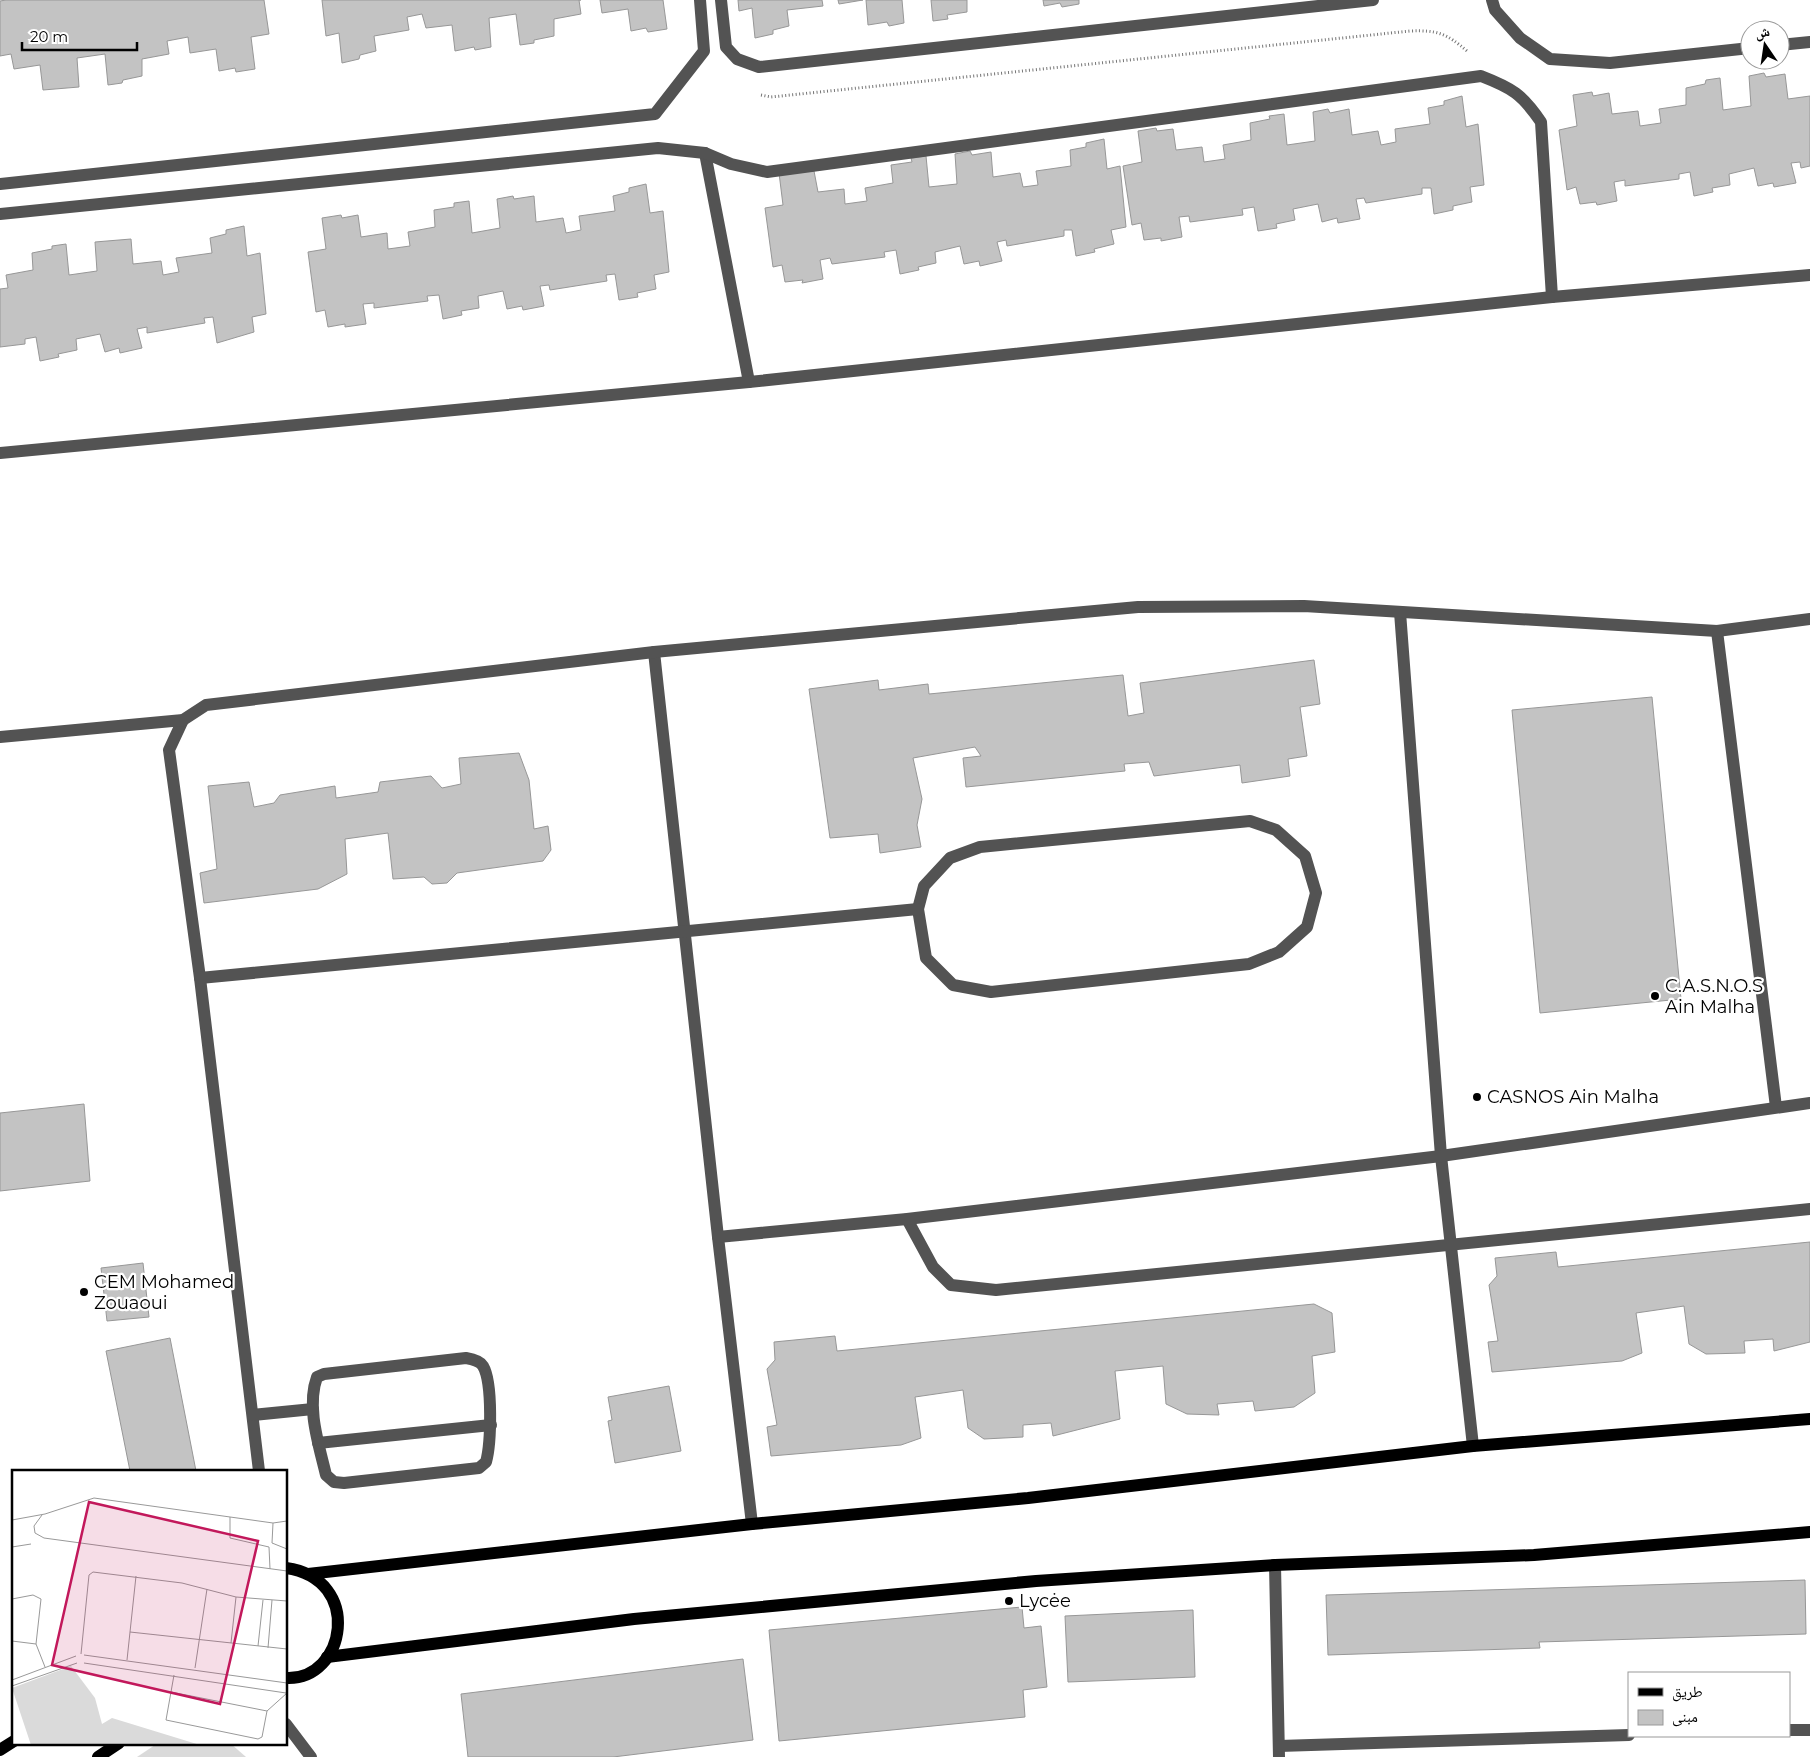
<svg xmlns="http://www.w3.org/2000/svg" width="1810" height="1757" viewBox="0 0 1810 1757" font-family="Montserrat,'Noto Naskh Arabic',sans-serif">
  <rect width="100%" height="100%" fill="#fff"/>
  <path fill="#dadada" d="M158 1743H230L246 1757H137Z"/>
  <g fill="#c3c3c3" stroke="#979797">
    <path d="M6 0H264L269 34 251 37 255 69 236 72 235 68 219 71 216 49 190 53 188 37 167 41 169 54 142 59V76L123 80 122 83 108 85 105 54 77 58 79 87 43 90 40 65 14 69 11 54 0 56V1Z"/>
    <path d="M322 0H581H579L581 14 554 19V36L534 40V43L520 45 516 14 489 18 491 47 475 50 474 47 455 51 452 25 426 28 422 14 407 17 409 30 374 36 376 51 360 55 359 59 342 63 339 33 326 36Z"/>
    <path d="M600 0H663L667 29 648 32 646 28 631 31 628 9 602 13Z"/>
    <path d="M738 0H822L823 6 787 10 789 26 773 30V34L755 38 752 8 739 11Z"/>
    <path d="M838 0H863L839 4Z"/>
    <path d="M866 0H902L904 23 889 26 887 22 868 25Z"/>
    <path d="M931 0H967V12L947 15 948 19 933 21Z"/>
    <path d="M1043 0H1079V4L1062 7 1060 3 1044 6Z"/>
    <path d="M1764 73 1766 77 1785 74 1788 99 1810 96V166L1801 168 1800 162 1791 163 1796 183 1774 187 1773 183 1758 186 1754 168 1729 174 1730 185 1712 188 1713 192 1694 196 1690 172 1679 174V179L1625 186V180L1614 182 1617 201 1597 205 1596 202 1580 204 1576 187 1567 190 1559 130 1577 126 1573 95 1592 92 1593 96 1609 93 1612 114 1638 111 1640 126 1661 123 1659 109 1686 105V88L1705 84 1706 80 1720 78 1723 110 1751 106 1749 76Z"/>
    <path d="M1462 96 1466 127 1478 124 1484 185 1470 187 1472 202 1453 206V210L1434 214 1431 188H1422V194L1366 203 1364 198 1356 199 1360 219 1338 223 1337 218 1322 222 1318 204 1293 209 1295 220 1276 224 1277 228 1258 231 1254 207 1242 209 1243 215 1190 222 1189 216 1179 217 1182 237 1161 241V238L1144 240 1141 223 1132 225 1123 166 1142 162 1138 131 1156 128 1157 131 1173 129 1176 150 1202 147 1204 162 1225 159 1223 145 1251 140 1250 123 1270 119 1269 116 1284 114 1287 145 1315 141 1313 112 1328 109 1330 113 1349 109 1352 135 1378 131 1381 145 1396 142 1395 129 1430 124 1428 108 1444 105V101Z"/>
    <path d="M1104 139 1107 169 1120 166 1126 227 1111 230 1114 244 1094 249 1095 252 1076 256 1072 230H1064V236L1007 246 1006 240 997 242 1002 261 980 266 979 261 964 264 960 246 935 252 936 263 918 267 919 270 900 274 896 250 884 252 885 257 832 264 830 258 820 260 823 279 802 283 803 280 785 282 782 265 773 267 765 208 783 205 779 173 814 171 818 192 844 189 845 204 867 201 865 188 893 183 891 165 912 162 911 158 926 156 929 187 957 184 955 154 970 151 972 155 991 152 993 177 1020 173 1023 187 1038 185 1036 171 1071 166 1070 150 1086 147V143Z"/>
    <path d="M646 184 650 213 663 211 669 272 654 275 656 289 637 293 638 297 619 300 615 274 606 275 607 281 550 290 549 285 540 286 544 306 523 310 522 306 507 309 503 291 478 296 479 308 461 311 462 315 443 319 439 295 427 296 428 301 374 308V303L363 304 366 324 345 327V324L328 327 325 310 316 312 308 252 326 249 322 218 341 215 342 218 358 215 361 237 387 233 388 249 410 246 408 232 435 227 434 210 454 207V203L469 201 472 233 500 228 497 199 513 196 514 199 534 196 536 222 563 218 566 233 581 230 579 216 615 211 613 196 629 192V188Z"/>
    <path d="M244 226 247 256 260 253 266 314 252 317 254 332 217 343 213 317 204 318 205 323 147 333V327L137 329 142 348 120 353 119 348 105 352 100 334 76 339 77 350 58 354 59 357 40 361 36 337 25 339V344L0 347V289L8 288 6 275 33 270 32 253 52 249V246L66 244 69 275 97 271 95 242 131 239 133 264 161 261 163 275 179 272 176 258 212 253 210 238 226 234V230Z"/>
    <path d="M1314 660 1320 704 1300 707 1307 756 1288 759 1290 776 1242 783 1240 765 1154 776 1149 762 1124 764 1125 771 966 787 963 758 981 756 975 747 913 758 922 799 917 825 921 847 880 853 878 834 830 838 809 689 878 680 879 690 928 684 929 694 1123 675 1128 716 1144 713 1140 683Z"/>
    <path d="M1652 697 1681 999 1540 1013 1512 710Z"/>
    <path d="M519 753 529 780 534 829 548 826 551 850 543 861 457 873 447 883 432 884 424 877 393 879 388 833 345 839 347 874 318 889 204 903 200 873 217 869 208 786 249 782 254 807 274 803 280 795 335 786 336 798 378 792 380 782 431 776 442 788 461 784 459 758Z"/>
    <path d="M84 1104 90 1181 0 1191V1113Z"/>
    <path d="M1810 1242V1342L1774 1351 1773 1339 1744 1341 1745 1353 1706 1354 1689 1344 1684 1306 1636 1313 1642 1353 1622 1361 1492 1372 1488 1342 1498 1341 1489 1285 1497 1276 1495 1258 1556 1252 1558 1267Z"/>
    <path d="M143 1263 149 1317 107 1321 101 1268Z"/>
    <path d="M1314 1304 1332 1313 1335 1352 1312 1356 1315 1393 1294 1407 1255 1411 1253 1401 1217 1404 1219 1415 1187 1414 1166 1404 1163 1366 1115 1371 1120 1419 1053 1436 1051 1423 1023 1425V1437L984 1439 968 1428 963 1390 915 1397 921 1438 901 1445 771 1456 767 1427 777 1425 767 1369 775 1360 774 1342 835 1336 837 1351Z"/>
    <path d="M170 1338 196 1471H130L106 1351Z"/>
    <path d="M669 1386 681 1451 615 1463 608 1421 612 1420 608 1397Z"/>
    <path d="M1805 1580 1806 1634 1539 1642 1540 1648 1328 1655 1326 1595Z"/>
    <path d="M1022 1607 1024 1628 1041 1626 1047 1687 1023 1690 1025 1717 779 1741 769 1630Z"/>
    <path d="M1193 1610 1195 1677 1068 1682 1065 1616Z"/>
    <path d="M743 1659 753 1740 613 1757H468L461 1694Z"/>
  </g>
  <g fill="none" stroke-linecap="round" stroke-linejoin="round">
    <path stroke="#757575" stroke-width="3" stroke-dasharray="1 2.5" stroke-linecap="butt" d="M761 95 771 97 1410 31C1437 30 1446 33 1467 51"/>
    <g stroke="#535353" stroke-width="12">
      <path d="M721 0 726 47 737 59 759 67 1373 0"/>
      <path d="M1492 0 1495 10 1520 38 1550 59 1610 63 1750 48"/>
      <path d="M1780 45 1810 42"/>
      <path d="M705 153 749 382"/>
      <path d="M0 184 655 114 704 51 700 0"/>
      <path d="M0 214 658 148 705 153 731 164 767 172 1481 76C1512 88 1522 94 1541 122L1552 297"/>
      <path d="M0 453 749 382 1552 297 1810 275"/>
      <path d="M1400 612 1441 1156 1473 1446"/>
      <path d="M1717 631 1776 1107"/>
      <path d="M654 652 718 1237 752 1524"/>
      <path d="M183 720 169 750 200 978 259 1471"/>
      <path d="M0 737 183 720 206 705 654 652 1138 607 1304 606 1717 631 1810 619"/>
      <path d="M1250 821 1276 830 1305 856 1316 893 1307 927 1279 952 1249 964 991 992 953 985 926 958 918 909 924 886 950 858 980 847Z"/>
      <path d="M200 978 918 909"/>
      <path d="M907 1219 933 1267 951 1285 996 1290 1810 1209"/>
      <path d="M718 1237 907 1219 1441 1156 1810 1103"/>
      <path d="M466 1358C472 1359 480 1361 483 1366 493 1383 491 1444 486 1462L479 1468 344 1483 334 1482 326 1475C319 1445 306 1407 317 1377L324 1374Z"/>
      <path d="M253 1415 313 1409"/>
      <path d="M318 1443 491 1425"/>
      <path d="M1275 1565 1279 1757"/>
      <path d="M286 1724 311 1757"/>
      <path d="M1789 1730H1810"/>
      <path d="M1279 1746 1629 1735"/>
    </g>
    <g stroke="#000" stroke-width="12">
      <path d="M286 1568C364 1579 346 1681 286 1678"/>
      <path d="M308 1574 752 1524 1028 1498 1473 1446 1810 1419"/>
      <path d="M327 1657 634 1619 1036 1581 1275 1565 1534 1555 1810 1532"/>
      <path d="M0 1750 14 1741"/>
      <path d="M98 1757 119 1743"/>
    </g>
  </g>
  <g fill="#000" stroke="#fff" stroke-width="2">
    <circle cx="1655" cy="996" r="5"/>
    <circle cx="1477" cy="1097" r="5"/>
    <circle cx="84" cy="1292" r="5"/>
    <circle cx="1009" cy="1601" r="5"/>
  </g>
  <g text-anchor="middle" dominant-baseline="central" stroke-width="4.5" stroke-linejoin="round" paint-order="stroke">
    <g font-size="18" fill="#000" stroke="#fff" text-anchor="start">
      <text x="1665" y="986">C.A.S.N.O.S<tspan x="1665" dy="21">Ain Malha</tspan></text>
      <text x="1487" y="1097">CASNOS Ain Malha</text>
      <text x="94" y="1282">CEM Mohamed<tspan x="94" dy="21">Zouaoui</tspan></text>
      <text x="1019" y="1601">Lycėe</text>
    </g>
  </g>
  <g transform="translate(12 1470)">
    <rect width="275" height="275" fill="#fff"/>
    <path d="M59 196 83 228 90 254 100 248 188 275H19L0 218Z" fill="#dadada"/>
    <path fill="none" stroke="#999" stroke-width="1" d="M30 45 22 56 23 63 32 68 275 101M218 47V68L257 77 258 99M0 50 33 44 82 28 261 53 275 51M261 53 260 73 275 79M0 77 19 74M0 129 21 125 29 129 24 174 33 197M118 162 275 179M0 171 24 174M219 173 224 127M246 176 251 130M256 178 260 130M69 184 77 105 81 102 170 113 224 127 275 131M72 185 275 213M115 190 124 106M72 193 274 223M183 198 195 119M162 205 154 250 246 269 250 267 255 241 275 223M0 210 64 186M0 216 65 193M159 222 255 241"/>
    <path fill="#c2185b" fill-opacity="0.15" stroke="#c2185b" stroke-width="2.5" d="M77 32 246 71 208 234 40 195Z"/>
    <rect width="275" height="275" fill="none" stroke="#000" stroke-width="2.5"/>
  </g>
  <rect x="1628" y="1672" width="162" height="65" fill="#ffffff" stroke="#999999"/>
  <rect x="1638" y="1688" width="25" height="8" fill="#000000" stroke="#999999"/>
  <text x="1672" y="1697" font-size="15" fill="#000000">طريق</text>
  <rect x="1638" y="1710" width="25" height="15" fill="#c3c3c3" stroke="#999999"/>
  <text x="1672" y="1722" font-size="15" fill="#000000">مبنى</text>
  <g transform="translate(1765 45) rotate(347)"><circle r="24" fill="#ffffff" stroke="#999999"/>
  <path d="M0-4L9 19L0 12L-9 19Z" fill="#000000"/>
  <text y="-8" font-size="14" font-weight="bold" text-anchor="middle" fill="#000000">ش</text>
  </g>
  <path d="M22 42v8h115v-8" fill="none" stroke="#000000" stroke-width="2.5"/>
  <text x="30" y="42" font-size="15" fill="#000000" stroke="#ffffff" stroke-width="4" paint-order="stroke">20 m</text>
</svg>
